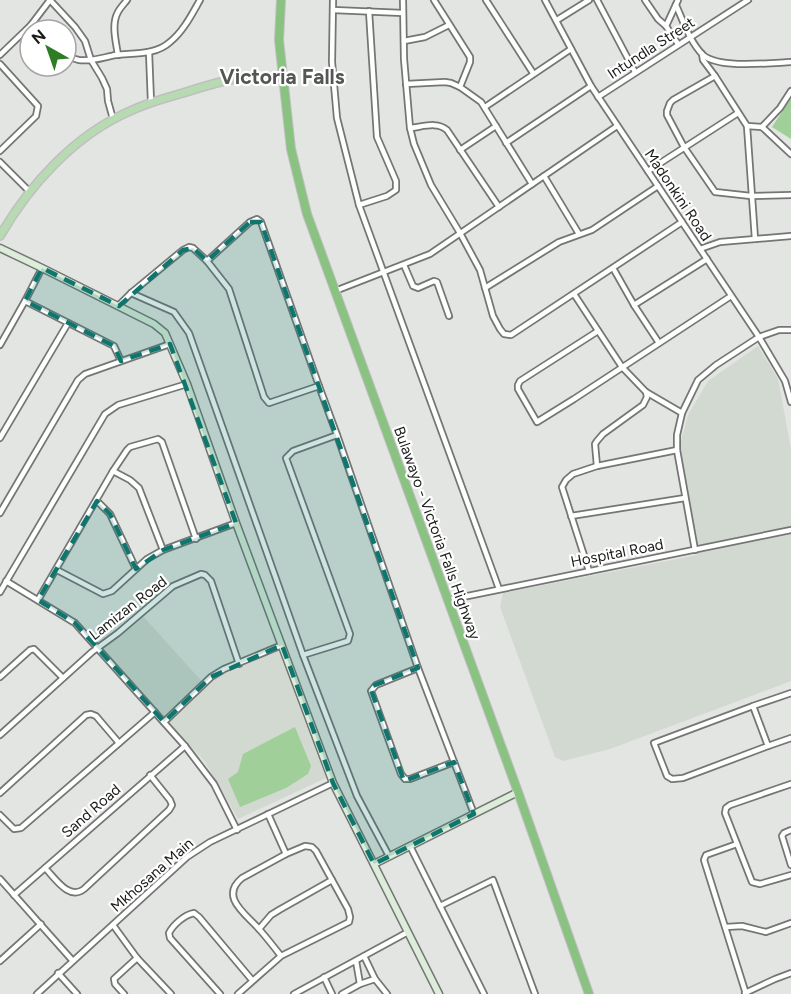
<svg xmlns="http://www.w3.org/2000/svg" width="791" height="994" viewBox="0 0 791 994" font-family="Figtree,sans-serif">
  <rect width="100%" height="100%" fill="#e3e5e2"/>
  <g fill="#d2d9d1">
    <path d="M758 346 778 379 791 449V681L610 749 563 761 555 757 500 607 503 593 697 555 680 445 688 415 708 381Z"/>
    <path d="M142 615 206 686 226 671 279 651 326 778 238 819 205 762 102 649Z"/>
  </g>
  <g fill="#a0cf99">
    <path d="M791 98V139L772 127Z"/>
    <path d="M295 727 311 766 308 774 286 788 240 807 228 779 238 772 243 754Z"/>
  </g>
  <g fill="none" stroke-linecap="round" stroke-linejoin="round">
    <defs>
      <g id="street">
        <path d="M50 0 75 27 85 41 91 60 102 78 107 89 108 101 113 119"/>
        <path d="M333 0 332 62 337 118 359 205 499 589"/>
        <path d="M403 0 404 59 410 128 414 144 431 185 460 233 480 270 493 316 500 329 504 334 511 335 682 222"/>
        <path d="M434 0 470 57V62L460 87"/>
        <path d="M486 0 533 73"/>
        <path d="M545 0 591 86 759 337 785 381 791 402"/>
        <path d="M597 0 635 72"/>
        <path d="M645 0 658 19 666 26"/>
        <path d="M678 0 666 26 678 44"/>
        <path d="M676 5C683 21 690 42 703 55 719 69 770 63 791 62"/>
        <path d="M333 10 403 13"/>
        <path d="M557 20 589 0"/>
        <path d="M36 30 31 25 50 0"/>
        <path d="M404 41 425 37 449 25"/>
        <path d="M149 52 151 102"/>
        <path d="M702 54 703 60 715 76 747 126 755 239"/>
        <path d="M0 55 31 25"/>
        <path d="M66 55C70 57 74 59 79 60 92 62 104 57 116 55 134 53 156 55 170 42 183 32 192 14 200 0"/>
        <path d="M118 55C116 42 111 24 118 12 120 8 124 4 127 0"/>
        <path d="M0 64 38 106 36 116 0 151"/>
        <path d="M715 76 673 100 670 103 667 111V115L684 147 715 192 751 196 791 195"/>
        <path d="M406 84 445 82 451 83 460 87 481 102 532 184"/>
        <path d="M598 97 748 0"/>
        <path d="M485 107 571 49"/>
        <path d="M747 126 762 127 780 108 791 91"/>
        <path d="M762 127 791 154"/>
        <path d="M410 128C422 127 437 121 447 130L499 207"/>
        <path d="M506 143 591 86"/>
        <path d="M460 150 496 126"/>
        <path d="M0 162 30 192"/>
        <path d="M648 171 738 113"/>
        <path d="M544 176 579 234"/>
        <path d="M359 205 387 196 396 190V181L377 137 369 11"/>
        <path d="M700 249 720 242 791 236"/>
        <path d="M207 261 250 222 257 219 261 222 319 386 337 435 418 668 474 814"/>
        <path d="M404 265 413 286 418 288 434 281 437 282 449 316"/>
        <path d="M613 268 634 305 659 343"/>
        <path d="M485 288 559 242 592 230 658 186"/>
        <path d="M335 291 430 254 617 126"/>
        <path d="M131 293 174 312 189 333 303 655 357 796 389 856"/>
        <path d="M574 294 622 367 646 392 682 413"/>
        <path d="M25 301 114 346 121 361"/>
        <path d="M634 305 707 259"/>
        <path d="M118 306 131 293 183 250 189 247 193 248 207 261 229 289 264 397 269 403 319 386"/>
        <path d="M598 331 520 381 518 385V389L537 422 574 399 731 296"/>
        <path d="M0 345 25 301 42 268"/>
        <path d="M0 438 68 323"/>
        <path d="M597 466 595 444 597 441 603 434 643 405 647 397 646 392"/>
        <path d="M113 471 130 480 139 488 163 550"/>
        <path d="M97 501 110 514 136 569"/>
        <path d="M0 513 78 380 85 374 170 344"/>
        <path d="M571 516 685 498"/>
        <path d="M695 550 677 450V435L682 413 698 380 716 365 759 337 779 330H791"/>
        <path d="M57 570 103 594 112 591 147 559 163 550 236 523"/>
        <path d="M589 571 562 487 566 480 573 474 597 466 677 450"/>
        <path d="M6 581 75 623 185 746 214 784 237 830"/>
        <path d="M0 592 105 414 118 405 187 384"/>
        <path d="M38 600 113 471 127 450 130 447 158 439 162 442 196 539"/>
        <path d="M448 600 791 530"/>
        <path d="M303 655 348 641 350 634 286 458 293 451 337 435"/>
        <path d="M418 668 376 685 371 691 401 774 405 779H410L454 762"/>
        <path d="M0 677 30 650 34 649 63 678"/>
        <path d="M791 693 753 706 768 746 791 738"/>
        <path d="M753 706 654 743 667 776 672 779 683 778 768 746"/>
        <path d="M164 722 211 677 224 669 282 645"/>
        <path d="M0 735 92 652 118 633 173 586 201 574 205 575 211 581 239 664"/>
        <path d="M791 784 730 805 726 808 725 813 752 882 760 884 791 875"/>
        <path d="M0 793 86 715 91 714 96 716 119 743"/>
        <path d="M268 814 286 854"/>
        <path d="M0 815 14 829 21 828 155 712"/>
        <path d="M791 830 784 833 782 836 791 865"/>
        <path d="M737 844 706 855 704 860 746 994"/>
        <path d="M410 846 484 994"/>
        <path d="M45 868C55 878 69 901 84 889L169 810 172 805 170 800 150 775"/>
        <path d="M0 879 72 960"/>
        <path d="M14 895 185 746"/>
        <path d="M440 906 493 880 535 994"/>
        <path d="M113 925 137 958 171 994"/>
        <path d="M726 927 742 926 766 932 791 923"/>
        <path d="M259 929 271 915 279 910 332 880"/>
        <path d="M364 956 375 979 387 994"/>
        <path d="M0 961 41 924"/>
        <path d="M356 961 360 984"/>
        <path d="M58 973 77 994"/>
        <path d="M324 977 332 994"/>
        <path d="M745 993 775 979 791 973"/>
        <path d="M37 994 187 857 210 842 333 783"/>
        <path d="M124 994 115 984 114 979 137 958"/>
        <path d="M220 994 170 938 169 933C173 925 184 915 194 913L199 917 252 980"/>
        <path d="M238 994 281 956 349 922 350 917 348 909 316 851 312 847 305 846 286 854 242 878C219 897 246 914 259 929 267 938 274 947 281 956"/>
        <path d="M294 994 408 932"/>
        <path d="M342 994 360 984 375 979"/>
      </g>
      <g id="secondary">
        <path d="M0 248 42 268 154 324 165 333 187 384 236 523 333 783 439 994"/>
        <path d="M374 864 518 792"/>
      </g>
      <path id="primary" d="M0 236C30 184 75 135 130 111 147 103 165 98 183 93 205 86 227 79 250 77 261 77 271 77 282 76"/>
      <path id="highway" d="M281 0 279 40 291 149 307 214 518 792 589 994"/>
    </defs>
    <use href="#street" stroke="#747674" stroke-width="8"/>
    <use href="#secondary" stroke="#747674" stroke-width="9"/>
    <use href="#primary" stroke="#bfbfbf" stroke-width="10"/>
    <use href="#highway" stroke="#bfbfbf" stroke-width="10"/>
    <use href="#street" stroke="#fff" stroke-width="4.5"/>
    <use href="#secondary" stroke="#dcedd9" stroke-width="6"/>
    <use href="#primary" stroke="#b8dab3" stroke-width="7"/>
    <use href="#highway" stroke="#89c281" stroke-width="8"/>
  </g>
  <path fill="#0f766e" fill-opacity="0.2" stroke="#0f766e" stroke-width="4.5" stroke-dasharray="12 8" stroke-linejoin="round" d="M250 222H261L418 668 370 687 404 781 454 762 474 814 374 864 333 783 282 645 211 677 164 722 75 623 38 600 97 501 110 514 136 569 163 550 236 523 170 344 121 361 114 346 25 301 42 268 119 306 183 250 193 248 207 261Z"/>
  <g text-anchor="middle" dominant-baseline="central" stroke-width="4.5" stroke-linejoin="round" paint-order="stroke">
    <g font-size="15" fill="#1b1b1a" stroke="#fff">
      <text transform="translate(651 48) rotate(-33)">Intundla Street</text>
      <text transform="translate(678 195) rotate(56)">Madonkini Road</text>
      <text transform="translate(437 533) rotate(70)">Bulawayo - Victoria Falls Highway</text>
      <text transform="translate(617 553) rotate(-11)">Hospital Road</text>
      <text transform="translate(128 608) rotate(-38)">Lamizan Road</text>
      <text transform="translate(91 811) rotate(-41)">Sand Road</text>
      <text transform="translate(152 875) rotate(-41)">Mkhosana Main</text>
    </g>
    <g font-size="21" font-weight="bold" fill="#545654" stroke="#fff">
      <text x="282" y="76">Victoria Falls</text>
    </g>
  </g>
  <g transform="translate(48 48) rotate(320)"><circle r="28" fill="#ffffff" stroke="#a4a4a3" stroke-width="1.5"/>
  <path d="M0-4.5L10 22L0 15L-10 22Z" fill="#2e7c24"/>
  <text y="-9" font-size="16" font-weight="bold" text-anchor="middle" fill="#1b1b1a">N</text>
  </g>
</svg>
